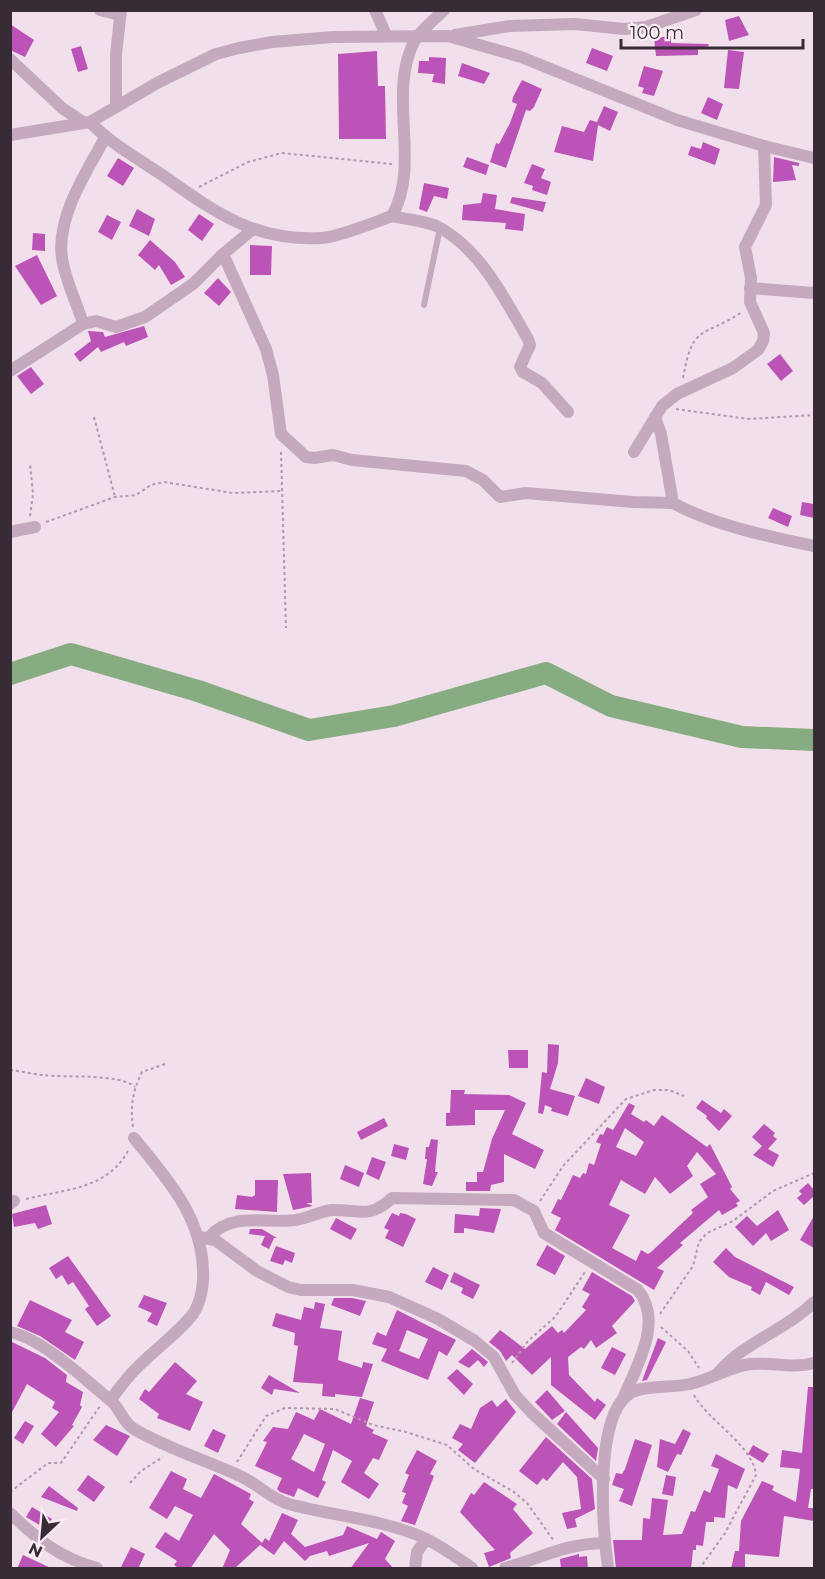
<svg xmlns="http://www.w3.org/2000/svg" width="825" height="1579" viewBox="0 0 825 1579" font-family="Montserrat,sans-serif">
  <rect width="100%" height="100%" fill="#f1e0eb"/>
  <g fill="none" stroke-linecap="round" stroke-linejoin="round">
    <path stroke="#87ac81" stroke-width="22" d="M10 674 71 654 198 691 309 730 394 716 546 673 611 706 742 737 814 740"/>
  </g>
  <g fill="#bc53b6" fill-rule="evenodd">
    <path d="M739 16 749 35 729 41 725 20Z"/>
    <path d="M10 24 34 40 25 57 10 50Z"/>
    <path d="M671 36V43L708 44 709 46 698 49V55L656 56 654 38Z"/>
    <path d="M81 46 88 69 78 72 71 49Z"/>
    <path d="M592 48 613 56 607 71 586 63Z"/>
    <path d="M728 50 744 52 739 89 724 88Z"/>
    <path d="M377 51 378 86H385L386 139H339L338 54Z"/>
    <path d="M429 57 446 58 445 84 432 82 434 74 418 73 419 61H429Z"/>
    <path d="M462 63 490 73 484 84 458 76Z"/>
    <path d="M644 66 663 71 654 96 642 93 644 88 638 86Z"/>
    <path d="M522 80 542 89 534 107 530 111 526 110 506 168 490 162 496 143 499 144 510 123 517 104 512 102 513 97Z"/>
    <path d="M708 97 723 104 717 120 701 113Z"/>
    <path d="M604 106 618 112 610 131 598 125 593 161 554 152 562 126 584 132 590 120 597 122Z"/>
    <path d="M703 142 720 149 715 165 688 155 691 146 701 149Z"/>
    <path d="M467 157 489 165 486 175 463 167Z"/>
    <path d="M774 157 799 163V166L792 165 796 180 773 182Z"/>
    <path d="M118 158 134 168 123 186 107 176Z"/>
    <path d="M532 164 545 169 541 178 551 182 547 195 532 190 533 186 524 183Z"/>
    <path d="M424 183 449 188 447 199 434 196 427 212 419 209Z"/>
    <path d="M483 193 497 195 495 209 525 214 523 231 505 229 506 223 462 220 463 205 481 203Z"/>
    <path d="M512 197 546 202 543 212 510 203Z"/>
    <path d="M137 209 155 219 149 236 129 226Z"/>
    <path d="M199 214 214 224 202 241 188 230Z"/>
    <path d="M107 215 121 222 112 240 98 232Z"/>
    <path d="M33 233 45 234V251L32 250Z"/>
    <path d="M150 240 175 262 185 277 171 285 159 265 155 270 138 255Z"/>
    <path d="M250 245 272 246 271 275H250Z"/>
    <path d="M37 255 57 296 41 305 15 266Z"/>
    <path d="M218 278 231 292 219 306 204 293Z"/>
    <path d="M144 326 148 337 126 346 124 342 101 352 98 347 80 362 74 354 91 341 88 331 103 332 105 337Z"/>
    <path d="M780 354 793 371 781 381 767 364Z"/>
    <path d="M31 367 44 384 31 394 17 376Z"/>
    <path d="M802 502 814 504V518L800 515Z"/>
    <path d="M773 508 792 516 788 527 768 518Z"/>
    <path d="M548 1044 559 1045 558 1063 550 1089 575 1096 568 1116 551 1111 552 1108 545 1105 543 1114 538 1113 542 1072 547 1073Z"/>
    <path d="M508 1050H528V1068H509Z"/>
    <path d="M586 1078 605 1087 599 1104 578 1096Z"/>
    <path d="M451 1090H465L464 1094 509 1095 526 1103 512 1134 544 1150 535 1169 504 1154V1182L491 1185 490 1191H466V1182H477V1172H483L492 1139 505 1110H475V1125L446 1126V1113H450Z"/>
    <path d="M702 1100 721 1113 724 1109 732 1116 719 1131 706 1118 707 1116 696 1108Z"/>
    <path d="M629 1103 635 1106 631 1114 644 1122 646 1120 654 1126 662 1115 707 1147 710 1144 732 1187 730 1189 740 1201 736 1203 738 1206 722 1215 719 1210 680 1243 683 1245 657 1268 664 1271 654 1290 555 1230 561 1218 551 1213 558 1199 561 1200 573 1175 580 1178 583 1173 586 1174 589 1163 594 1165 601 1144 596 1142 600 1134 603 1135 607 1127 613 1130ZM625 1128 644 1142 636 1156 616 1147ZM697 1152 716 1174 700 1184 708 1197 691 1210 693 1213 651 1252 648 1254 641 1250 636 1261 612 1248 630 1215 609 1205 621 1180 645 1194 655 1177 670 1194 693 1176 687 1166Z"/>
    <path d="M384 1118 388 1126 361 1140 357 1132Z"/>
    <path d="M764 1124 775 1133 773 1136 777 1139 768 1149 779 1155 773 1167 753 1155 762 1146 752 1137Z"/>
    <path d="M431 1139 438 1140 435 1172H438L432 1186 423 1184 427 1159H425L426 1147H429Z"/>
    <path d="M394 1144 409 1148 406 1160 391 1156Z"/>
    <path d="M372 1157 386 1162 379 1180 366 1174Z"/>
    <path d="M345 1165 364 1173 359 1187 340 1179Z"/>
    <path d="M311 1173 312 1203H306L313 1206 293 1210 283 1174Z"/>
    <path d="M255 1180H278L277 1212 235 1209 237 1195 252 1197 255 1195Z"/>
    <path d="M808 1183 814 1190V1196L804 1205 797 1198 802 1194 799 1191Z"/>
    <path d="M46 1205 52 1224 38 1229 35 1223 14 1227 12 1214Z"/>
    <path d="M480 1208 501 1209 494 1233 464 1228V1233H454L455 1214 479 1216Z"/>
    <path d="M778 1210 789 1230 771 1241 766 1233 753 1246 735 1227 747 1216 757 1226Z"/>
    <path d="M392 1213 399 1216 400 1213 406 1214 416 1219 403 1247 385 1238 389 1230 384 1228Z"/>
    <path d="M814 1216V1248L800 1240Z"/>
    <path d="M336 1218 357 1229 351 1240 330 1229Z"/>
    <path d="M250 1229H262L277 1238H274L269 1249 261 1245 265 1236 249 1234Z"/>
    <path d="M547 1245 565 1256 555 1275 536 1265Z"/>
    <path d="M276 1246 295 1253 292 1263 285 1260 283 1265 270 1261Z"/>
    <path d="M726 1248 735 1257 794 1287 789 1295 766 1282 760 1295 751 1290 752 1287 729 1277 713 1262Z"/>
    <path d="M68 1256 111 1316 97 1326 85 1309 89 1306 73 1282 68 1285 62 1275 56 1279 49 1268Z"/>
    <path d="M433 1267 449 1275 442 1290 425 1282Z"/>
    <path d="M454 1272 480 1285 473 1299 461 1293 463 1288 450 1282Z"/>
    <path d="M592 1272 632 1296 635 1301 612 1326 617 1333 596 1348 591 1340 584 1349 581 1347 568 1357 569 1375 595 1402 597 1398 606 1405 595 1420 551 1385V1357L532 1375 512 1355 506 1361 500 1351 489 1342 500 1330 525 1349 552 1326 558 1333 562 1330 564 1333 586 1310 582 1307 590 1294 582 1290Z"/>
    <path d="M144 1295 167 1303 157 1326 147 1321 152 1313 138 1307Z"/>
    <path d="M334 1298H352L366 1301 360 1316 331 1305Z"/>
    <path d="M30 1300 72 1320 65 1332 84 1342 75 1360 40 1336 17 1326Z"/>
    <path d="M315 1302 325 1304 320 1328 342 1331 338 1360 362 1368 363 1362 373 1364 362 1397 335 1394V1397L322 1396 323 1384 293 1382 298 1346 294 1345 295 1333 272 1326 276 1313 301 1320 304 1307 314 1309Z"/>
    <path d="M397 1310 456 1340 447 1356 439 1351 428 1380 381 1361 387 1349 372 1344 377 1332 386 1336ZM407 1330 428 1339 419 1359 399 1351Z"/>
    <path d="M658 1338 666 1342 647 1380 642 1381Z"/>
    <path d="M10 1341 45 1358 67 1375 66 1382 83 1392 80 1405 82 1407 72 1425 74 1426 56 1447 41 1434 59 1412 52 1408 55 1402 27 1384 10 1416Z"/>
    <path d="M612 1347 626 1354 615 1375 601 1368Z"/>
    <path d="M472 1349 488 1362 484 1367 478 1360 469 1368 458 1362Z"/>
    <path d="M175 1362 197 1381 186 1394 203 1402 190 1431 157 1418 159 1414 139 1399 145 1389 149 1392Z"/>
    <path d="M457 1369 473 1384 464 1395 447 1378Z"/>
    <path d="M269 1375 300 1393 274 1389 272 1395 261 1388Z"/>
    <path d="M808 1387H814V1489H811L808 1508H814V1521L784 1516 779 1557 745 1554V1569H731L735 1551H739L741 1521 762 1481 774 1486 772 1490 796 1502 800 1469 780 1467 782 1450 802 1453Z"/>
    <path d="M547 1390 565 1411 552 1420 535 1402Z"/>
    <path d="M360 1398 374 1402 366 1426 374 1430 372 1433 388 1440 379 1460 373 1458 364 1473 379 1484 369 1499 341 1482 352 1461 333 1450 322 1480 326 1482 318 1498 298 1488 294 1497 280 1492 277 1489 282 1478 255 1466 267 1442 263 1441 273 1427 288 1429 296 1412 314 1420 320 1409 351 1424ZM304 1434 325 1444 314 1472 291 1459Z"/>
    <path d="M506 1399 516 1412 475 1463 458 1450 463 1444 452 1438 460 1424 471 1429 480 1408 492 1400 497 1407Z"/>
    <path d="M566 1412 598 1448 596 1461 557 1424Z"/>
    <path d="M25 1421 34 1426 23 1444 14 1438Z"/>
    <path d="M106 1425 130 1436 117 1456 93 1440Z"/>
    <path d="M213 1429 226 1435 218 1453 204 1446Z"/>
    <path d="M683 1429 691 1433 681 1455 677 1454 668 1472 657 1467 660 1439 675 1444Z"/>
    <path d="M546 1437 592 1479 595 1509 575 1519 577 1527 567 1529 562 1513 581 1509 577 1477 563 1462 547 1481 543 1478 537 1485 519 1471Z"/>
    <path d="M635 1439 652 1445 632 1506 619 1501 624 1489 612 1485 616 1473 622 1474 625 1469Z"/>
    <path d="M753 1445 769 1454 763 1463 748 1454Z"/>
    <path d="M417 1450 437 1461 430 1474 434 1476 415 1525 401 1521 408 1506 402 1503 406 1493 402 1492 409 1475 405 1473Z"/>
    <path d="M716 1454 745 1469 737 1489 728 1485 725 1518 714 1517V1522H706L703 1546 696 1545V1550H693L691 1569H616L613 1540H642L643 1518 650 1519 652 1498 668 1500 663 1535 682 1534 691 1511 695 1512 704 1490 710 1493 719 1469 711 1466Z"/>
    <path d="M171 1471 187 1479 183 1489 201 1498 214 1474 251 1494 249 1499 254 1502 241 1524 262 1543 265 1538 269 1541 282 1513 298 1520 291 1534 305 1547 343 1535 347 1526 377 1539 381 1532 395 1541 385 1559 394 1569H350L369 1543 329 1556 327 1551 310 1556 305 1561 284 1541 274 1555 260 1545 234 1569H222L230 1550 214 1534 190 1569H180L174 1565 177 1561 155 1547 165 1532 179 1541 193 1515 175 1506 167 1519 149 1508Z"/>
    <path d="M88 1475 105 1487 94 1502 77 1490Z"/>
    <path d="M666 1475 676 1477 673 1496 662 1494Z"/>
    <path d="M484 1482 517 1504 513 1509 533 1533 510 1553 511 1558 489 1567 484 1553 495 1550 460 1512 471 1493 474 1495Z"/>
    <path d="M49 1486 78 1508 77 1511 41 1497Z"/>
    <path d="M32 1507 52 1519 46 1529 26 1517Z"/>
    <path d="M131 1547 145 1554 138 1569H120Z"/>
    <path d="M579 1554V1557L587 1556 588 1569H561L560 1559Z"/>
    <path d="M23 1555 53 1569H17Z"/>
  </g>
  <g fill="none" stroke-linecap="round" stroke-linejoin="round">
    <g stroke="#b497ad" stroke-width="2" stroke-dasharray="3 3" stroke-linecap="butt">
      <path d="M199 187 248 162 282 153 392 164"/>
      <path d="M683 378C693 323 701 339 742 312"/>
      <path d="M676 409 748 419 814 415"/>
      <path d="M94 417 115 497"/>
      <path d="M281 452 286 628"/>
      <path d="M30 516 33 494 30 463"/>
      <path d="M46 522 115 497 136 495 151 485 164 482 233 493 283 491"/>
      <path d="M10 1070C21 1071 32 1074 43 1075 64 1078 120 1073 135 1087"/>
      <path d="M133 1127C130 1106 133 1090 142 1072L165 1064"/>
      <path d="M26 1199C65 1189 108 1190 129 1149"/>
      <path d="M540 1201 563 1166 626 1099 654 1090H669L684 1096"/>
      <path d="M660 1314 693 1266 699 1242 707 1233 733 1221 773 1191 814 1173"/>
      <path d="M661 1327 688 1351 699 1368"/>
      <path d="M512 1363 528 1341 556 1316 585 1272"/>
      <path d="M694 1395C708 1421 753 1445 756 1475L725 1533 700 1568"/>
      <path d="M237 1462 266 1416 285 1408 335 1409 373 1425 406 1432 447 1445 474 1469 514 1492 527 1503 554 1541"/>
      <path d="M130 1483 141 1471 163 1457"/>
      <path d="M10 1492 48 1463H61L100 1406"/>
    </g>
    <path stroke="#c5a9be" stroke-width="6" d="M424 305 440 228"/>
    <g stroke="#c5a9be" stroke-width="12">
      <path d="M100 10 120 15"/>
      <path d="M375 10 386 35"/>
      <path d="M455 35 510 26 575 24 624 29 646 27 696 10"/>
      <path d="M10 59 62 108 83 122"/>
      <path d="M116 107V54L121 10"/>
      <path d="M90 122C113 146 141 160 168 179 217 214 258 242 322 238 339 237 375 222 392 216 422 163 386 94 415 40 422 29 435 19 444 10"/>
      <path d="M10 135 90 122 159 82 216 54 239 48 272 42 333 37 448 36 521 57 677 120 764 146 814 158"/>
      <path d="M392 216C408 220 429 221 442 229 483 253 505 300 528 339L530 345 520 367 523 372 542 383 568 412"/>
      <path d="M252 230 223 254 266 349 273 375 281 434 306 457 314 458 333 455 352 460 466 471 483 480 500 497 526 493 633 502 673 503"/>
      <path d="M750 288 814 293"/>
      <path d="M83 324C77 303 65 280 62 258 56 218 86 172 105 138"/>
      <path d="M10 371 83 324 96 321 116 327 145 317 193 284 223 254"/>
      <path d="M655 417 661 434 673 503C713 525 770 537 814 546"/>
      <path d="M634 452 662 406 677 394 733 368 758 350 763 341 764 333 750 302 751 278 745 247 766 205 764 146"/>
      <path d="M10 532 35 527"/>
      <path d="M10 1204 14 1201"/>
      <path d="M200 1237 215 1240 257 1271 288 1287 301 1290H353L389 1297 438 1319 475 1341 494 1357 515 1395 532 1413 604 1479"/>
      <path d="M209 1237C233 1211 265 1224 296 1220 309 1218 320 1211 332 1210 357 1209 369 1220 392 1198L514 1200 534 1211 544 1233 638 1290C664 1322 636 1367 622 1401"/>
      <path d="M10 1332C43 1339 86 1380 111 1401 120 1408 123 1423 134 1429 168 1449 206 1460 242 1477 259 1485 271 1499 289 1504 333 1516 380 1519 422 1537 440 1545 456 1557 472 1568"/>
      <path d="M718 1373C745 1341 785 1331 814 1302"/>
      <path d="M110 1400C117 1392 123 1383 130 1375 149 1353 175 1337 193 1314 201 1302 204 1284 203 1270 201 1215 167 1179 134 1138"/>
      <path d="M10 1513C38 1540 60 1558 97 1568"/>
      <path d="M415 1568 417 1552 426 1539"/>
      <path d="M505 1568C543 1558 563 1544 604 1543"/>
      <path d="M608 1568C603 1532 592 1406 635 1391 651 1385 673 1388 690 1384 711 1380 730 1366 751 1364 773 1362 792 1369 814 1363"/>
    </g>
  </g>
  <rect width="825" height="1579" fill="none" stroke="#372b36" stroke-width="24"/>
  <g transform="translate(42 1537) rotate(206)" stroke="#f9ecf4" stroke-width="4.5" paint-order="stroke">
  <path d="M0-4.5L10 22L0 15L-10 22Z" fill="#372b36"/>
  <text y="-9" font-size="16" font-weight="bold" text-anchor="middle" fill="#372b36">N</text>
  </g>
  <path d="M621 39v9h182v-9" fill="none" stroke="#372b36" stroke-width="3"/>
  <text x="630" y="39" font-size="18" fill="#372b36" stroke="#f9ecf4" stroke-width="4.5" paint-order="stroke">100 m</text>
</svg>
